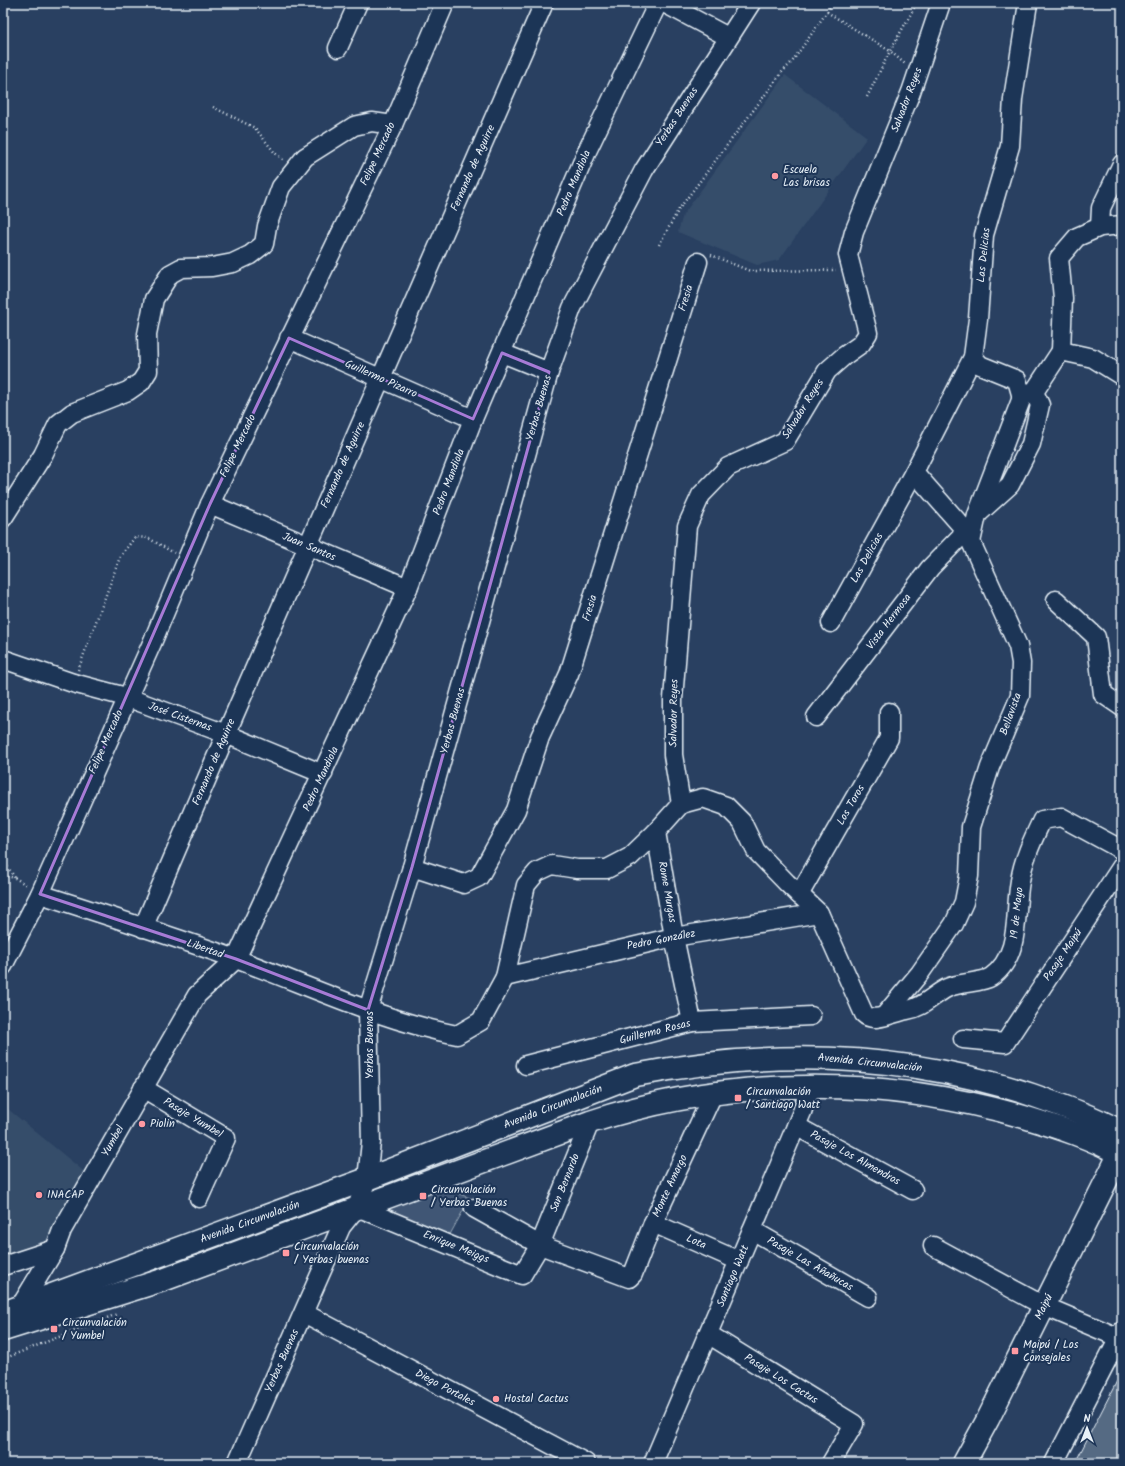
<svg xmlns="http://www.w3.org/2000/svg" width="1125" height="1466" viewBox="0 0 1125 1466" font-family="Kalam,sans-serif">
  <rect width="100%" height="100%" fill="#294061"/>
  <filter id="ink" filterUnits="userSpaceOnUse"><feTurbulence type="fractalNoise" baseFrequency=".025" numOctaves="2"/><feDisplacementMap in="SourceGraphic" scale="8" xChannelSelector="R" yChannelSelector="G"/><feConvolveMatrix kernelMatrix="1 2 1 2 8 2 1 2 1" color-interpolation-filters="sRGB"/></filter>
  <g filter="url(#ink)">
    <g fill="#364d6b">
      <path d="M785 75 867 137 779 260 757 265 678 232 683 215Z"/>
      <path d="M3 1105 87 1174 50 1245 3 1260Z"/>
    </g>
    <path fill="#415774" stroke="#94a4b6" d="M433 1184 470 1198 447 1240 386 1214 385 1202Z"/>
    <path fill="#556a83" stroke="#e8f1f8" d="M1117 1381 1122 1383V1463H1075Z"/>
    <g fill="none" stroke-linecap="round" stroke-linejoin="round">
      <defs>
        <g id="minor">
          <path d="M664 3 728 37"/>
          <path d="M338 48 358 3"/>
          <path d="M1100 227 1101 208 1122 164"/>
          <path d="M289 338 473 419"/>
          <path d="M1061 351 1063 298 1059 258 1077 237 1100 227 1122 225"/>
          <path d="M502 353 549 372"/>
          <path d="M1023 393 1034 392 1061 351 1093 358 1122 376"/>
          <path d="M210 504 408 588"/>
          <path d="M980 512 1010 485 1031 444 1040 405 1034 392"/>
          <path d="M3 518 43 455 58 424 72 413 128 391 141 382 148 371 147 334 154 299 170 274 181 268 212 267 233 263 250 255 264 244 267 226 281 187 305 157 354 126 372 122 393 125"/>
          <path d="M971 542 977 515 1021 400V394L1017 380 980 365 973 357"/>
          <path d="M1056 600 1096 637 1103 694 1122 707"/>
          <path d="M831 623 914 472"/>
          <path d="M3 659 73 683 126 697 226 734 323 774"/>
          <path d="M816 717 930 568 966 531"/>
          <path d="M681 804 673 755V699L687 526 701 495 728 467 785 441 827 371 844 356 861 344 868 333 848 255 854 232 911 92 941 3"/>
          <path d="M656 832 674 937 692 1022"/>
          <path d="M412 867 464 884 479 877 516 810 540 737 569 674 698 262"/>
          <path d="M40 894C106 915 172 936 236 959 310 986 380 1020 457 1035L481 1021 505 977 526 885 537 872 552 865 577 869H607L630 857 656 832 681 804 703 798 726 806 742 822 756 851 787 883 819 913 864 1014C874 1024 894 1012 907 1010 923 1008 933 995 947 988 958 982 982 983 991 977 1022 955 1014 913 1020 881 1023 860 1033 839 1042 820L1061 817 1122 850"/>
          <path d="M799 895 889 738V712"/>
          <path d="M143 928 226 734 544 3"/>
          <path d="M3 966 40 894 152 643 210 504 393 125 445 3"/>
          <path d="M505 977 674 937 819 913"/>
          <path d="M885 1015 920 973 954 924 964 902 969 876 971 827 990 767 1020 696 1021 663 1018 646 966 531 914 472 973 357 978 319 984 235 1010 146 1013 99 1028 3"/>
          <path d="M963 1039 1005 1043 1122 866"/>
          <path d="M526 1065 692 1022 811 1016"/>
          <path d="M143 1088 226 1138 199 1198"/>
          <path d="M796 1126 913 1190"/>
          <path d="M357 1207 522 1275 540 1245 590 1122"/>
          <path d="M474 1208 540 1245 629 1278 633 1274 653 1223 713 1094"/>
          <path d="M653 1223 739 1261"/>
          <path d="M752 1230 868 1297"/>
          <path d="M933 1246 1044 1306 1122 1339"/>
          <path d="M3 1266 55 1249"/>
          <path d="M17 1312 55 1249 62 1230 197 995 236 959 408 588 473 419 588 149 658 3"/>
          <path d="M304 1313 586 1463"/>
          <path d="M708 1334 854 1424 831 1463"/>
          <path d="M237 1463 341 1227 357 1207 367 1179 371 1142 368 1010 412 867 549 372 572 308 644 170 751 3"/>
          <path d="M653 1463 802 1112 810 1087"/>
          <path d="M1054 1463 1122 1331"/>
        </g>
        <g id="major">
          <path d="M3 1313 367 1179 635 1075C768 1049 903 1052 1032 1095 1063 1106 1094 1117 1122 1132"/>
          <path d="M3 1330 163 1280 590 1122C729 1076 883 1076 1024 1117 1057 1127 1092 1138 1122 1155"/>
          <path d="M964 1463 988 1419 1122 1149"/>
        </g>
      </defs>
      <use href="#minor" stroke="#e8f1f8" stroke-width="21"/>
      <use href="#major" stroke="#e8f1f8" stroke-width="25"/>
      <g stroke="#e8f1f8" stroke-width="2.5" stroke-dasharray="1 3" stroke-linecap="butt">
        <path d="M827 12 890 51 905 64"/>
        <path d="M867 97 890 51 917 3"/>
        <path d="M213 107 255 128 275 153 285 161"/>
        <path d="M659 245 679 209 783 71 792 62 833 3"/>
        <path d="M711 255 750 271 836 270"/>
        <path d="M78 670 120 557 135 537 148 538 174 553"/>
        <path d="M3 860 15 878"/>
        <path d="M3 875 15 878 28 886"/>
        <path d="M3 1359 117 1314"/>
      </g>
      <use href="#minor" stroke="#1d3557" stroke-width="18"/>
      <use href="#major" stroke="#1d3557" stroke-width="22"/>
    </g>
  </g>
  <path fill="none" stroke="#a77bd6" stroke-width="3" stroke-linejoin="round" d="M289 338 473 419 502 353 549 372 412 867 368 1010 236 959 40 894 210 504Z"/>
  <g fill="#ff9aa2" stroke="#1d3557" stroke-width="1.5">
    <circle cx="775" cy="176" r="4"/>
    <rect x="734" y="1094" width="8" height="8" rx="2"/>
    <circle cx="142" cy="1124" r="4"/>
    <circle cx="39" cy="1195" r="4"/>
    <rect x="419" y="1192" width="8" height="8" rx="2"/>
    <rect x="282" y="1249" width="8" height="8" rx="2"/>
    <rect x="50" y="1325" width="8" height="8" rx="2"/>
    <rect x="1011" y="1347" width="8" height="8" rx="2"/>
    <circle cx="496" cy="1399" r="4"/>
  </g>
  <g text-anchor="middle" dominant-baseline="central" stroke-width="4" stroke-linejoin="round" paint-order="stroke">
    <g font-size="11" fill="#e8f1f8" stroke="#1d3557">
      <text transform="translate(907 100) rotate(-69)">Salvador Reyes</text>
      <text transform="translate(677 117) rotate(-57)">Yerbas Buenas</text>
      <text transform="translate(378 154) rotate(-65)">Felipe Mercado</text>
      <text transform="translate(473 168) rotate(-66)">Fernando de Aguirre</text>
      <text transform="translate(574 183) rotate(-67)">Pedro Mandiola</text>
      <text transform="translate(984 255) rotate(-84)">Las Delicias</text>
      <text transform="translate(686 298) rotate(-73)">Fresia</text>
      <text transform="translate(381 379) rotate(24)">Guillermo Pizarro</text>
      <text transform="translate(539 408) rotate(-74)">Yerbas Buenas</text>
      <text transform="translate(803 409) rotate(-58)">Salvador Reyes</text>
      <text transform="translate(238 446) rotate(-64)">Felipe Mercado</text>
      <text transform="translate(343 465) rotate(-66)">Fernando de Aguirre</text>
      <text transform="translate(449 482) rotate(-69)">Pedro Mandiola</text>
      <text transform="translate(309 547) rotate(23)">Juan Santos</text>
      <text transform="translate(867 558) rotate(-61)">Las Delicias</text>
      <text transform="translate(590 608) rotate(-73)">Fresia</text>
      <text transform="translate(889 622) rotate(-53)">Vista Hermosa</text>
      <text transform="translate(674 713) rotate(-89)">Salvador Reyes</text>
      <text transform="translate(1011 714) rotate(-70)">Bellavista</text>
      <text transform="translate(180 717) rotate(20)">José Cisternas</text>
      <text transform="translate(453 721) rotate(-75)">Yerbas Buenas</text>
      <text transform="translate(106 742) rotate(-66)">Felipe Mercado</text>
      <text transform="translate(214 762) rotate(-67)">Fernando de Aguirre</text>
      <text transform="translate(321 779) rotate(-65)">Pedro Mandiola</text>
      <text transform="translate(851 805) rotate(-60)">Los Toros</text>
      <text transform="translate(667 892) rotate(80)">Rome Murgas</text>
      <text transform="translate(1017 913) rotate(-84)">19 de Mayo</text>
      <text transform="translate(661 940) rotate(-11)">Pedro González</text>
      <text transform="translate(205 949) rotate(19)">Libertad</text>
      <text transform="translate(1063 955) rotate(-56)">Pasaje Maipú</text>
      <text transform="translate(655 1032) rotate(-14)">Guillermo Rosas</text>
      <text transform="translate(370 1045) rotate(-90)">Yerbas Buenas</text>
      <text transform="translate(870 1063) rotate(6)">Avenida Circunvalación</text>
      <text transform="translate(553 1107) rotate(-21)">Avenida Circunvalación</text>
      <text transform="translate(193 1118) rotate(31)">Pasaje Yumbel</text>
      <text transform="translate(113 1141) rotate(-60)">Yumbel</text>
      <text transform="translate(855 1158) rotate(29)">Pasaje Los Almendros</text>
      <text transform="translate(565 1183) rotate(-68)">San Bernardo</text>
      <text transform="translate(670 1186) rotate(-65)">Monte Amargo</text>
      <text transform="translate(250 1222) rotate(-20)">Avenida Circunvalación</text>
      <text transform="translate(696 1242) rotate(24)">Lota</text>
      <text transform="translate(456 1247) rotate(22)">Enrique Meiggs</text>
      <text transform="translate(810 1264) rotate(30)">Pasaje Las Añañucas</text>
      <text transform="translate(733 1276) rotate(-67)">Santiago Watt</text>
      <text transform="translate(1044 1307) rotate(-64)">Maipú</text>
      <text transform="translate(282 1361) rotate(-66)">Yerbas Buenas</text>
      <text transform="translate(781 1379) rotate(32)">Pasaje Los Cactus</text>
      <text transform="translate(445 1388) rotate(28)">Diego Portales</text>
    </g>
    <g font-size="11" fill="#e8f1f8" stroke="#1d3557" text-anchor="start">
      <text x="783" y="170">Escuela<tspan x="783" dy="13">Las brisas</tspan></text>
      <text x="746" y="1092">Circunvalación<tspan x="746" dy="13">/ Santiago Watt</tspan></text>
      <text x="150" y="1124">Piolin</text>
      <text x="431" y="1190">Circunvalación<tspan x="431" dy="13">/ Yerbas Buenas</tspan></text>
      <text x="47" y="1195">INACAP</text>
      <text x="294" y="1247">Circunvalación<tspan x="294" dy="13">/ Yerbas buenas</tspan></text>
      <text x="62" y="1323">Circunvalación<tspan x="62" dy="13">/ Yumbel</tspan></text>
      <text x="1023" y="1345">Maipú / Los<tspan x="1023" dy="13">Consejales</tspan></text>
      <text x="504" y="1399">Hostal Cactus</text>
    </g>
  </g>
  <rect width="1125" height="1466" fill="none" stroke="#1d3557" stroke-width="16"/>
  <rect x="8" y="8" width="1109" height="1450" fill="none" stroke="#e8f1f8" stroke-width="1.5" filter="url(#ink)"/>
  <g transform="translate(1087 1428)" stroke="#1d3557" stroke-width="3" paint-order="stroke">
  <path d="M0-3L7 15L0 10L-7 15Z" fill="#e8f1f8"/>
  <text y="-6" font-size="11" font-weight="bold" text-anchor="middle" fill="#e8f1f8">N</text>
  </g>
</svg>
